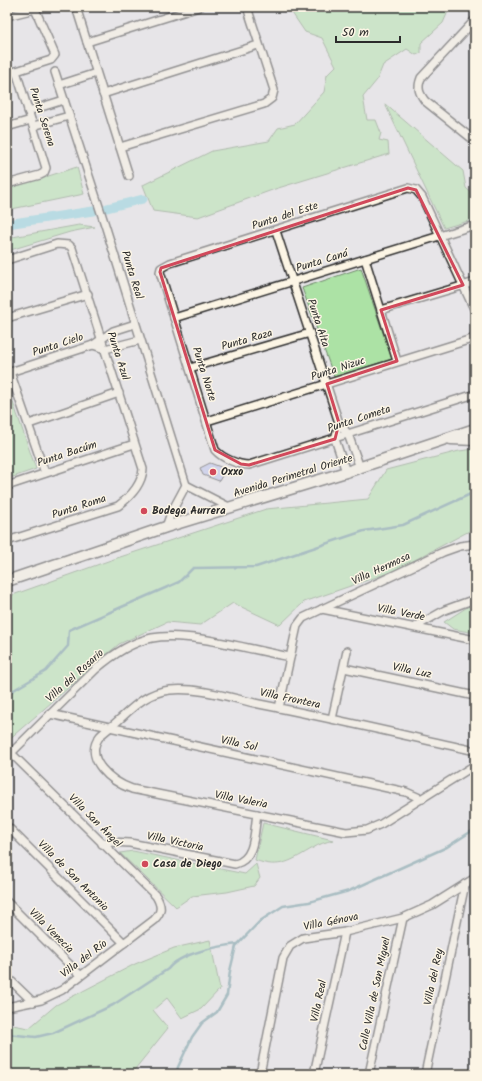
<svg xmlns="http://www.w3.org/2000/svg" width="482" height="1081" viewBox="0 0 482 1081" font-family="Kalam,sans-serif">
  <rect width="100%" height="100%" fill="#e7e5e8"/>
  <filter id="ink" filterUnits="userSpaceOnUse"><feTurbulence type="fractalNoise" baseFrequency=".025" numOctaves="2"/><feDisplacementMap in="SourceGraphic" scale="8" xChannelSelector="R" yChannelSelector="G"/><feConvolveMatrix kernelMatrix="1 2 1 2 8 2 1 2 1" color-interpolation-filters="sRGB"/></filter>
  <g filter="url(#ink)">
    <g fill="#ace2a5" stroke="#6c8668">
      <path d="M288 7H450L443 23 421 43V53L416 55 407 49 383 65 377 80 363 97 367 120H376L381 133 379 140 388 142 389 154 275 189 198 217 153 211 143 185 212 151 269 141 278 128 295 124 324 92 327 75 336 66 322 38 305 32Z"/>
      <path d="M385 104 463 171 466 188 475 196V219L444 228Z"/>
      <path d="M77 167 84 194 7 210V189Z"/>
      <path d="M79 225 95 227 70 232 7 251V238Z"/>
      <path d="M361 268 392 359 334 377 302 288Z"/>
      <path d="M7 385 36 469 7 479Z"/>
      <path d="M475 449V528L394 571 304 602 280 625 233 603 200 625 167 622 119 644 7 741V597L108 561 266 509 368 499 386 470 459 451Z"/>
      <path d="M469 606H475V633L453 629 444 622Z"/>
      <path d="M263 823 333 840C326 842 319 844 313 848 292 860 280 870 255 860Z"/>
      <path d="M133 851 245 874 256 864 260 878 254 886 227 892 192 896 176 907 120 853Z"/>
      <path d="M210 940 220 989 201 1009 182 1018 167 998 153 1010 168 1028 131 1074H7V1024L29 1028 56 1005 135 964 174 948Z"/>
    </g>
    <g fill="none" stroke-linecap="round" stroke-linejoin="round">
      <g stroke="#5e8d96" stroke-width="2.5">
        <path d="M7 694 46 671 68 646 69 630 179 582 193 568 256 567 364 531 403 525 475 492"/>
        <path d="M7 1034 36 1037 53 1033 113 1005 168 969C180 953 219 946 238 944"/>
        <path d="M176 1074 178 1067 192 1037 202 1023 217 1012 227 995 230 971 236 946 260 921 283 906 309 902 349 891 447 847 475 829"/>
      </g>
      <g stroke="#80cfdd" stroke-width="9">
        <path d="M107 208 143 199"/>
        <path d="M7 224 93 211"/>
      </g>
    </g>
    <path fill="#b6bff0" stroke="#2b2b2b" d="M210 463 226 469 219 481 203 475 200 468Z"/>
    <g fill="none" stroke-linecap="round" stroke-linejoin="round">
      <defs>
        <g id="street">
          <path d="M76 7 129 176"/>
          <path d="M7 16 35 9 55 55 51 60 7 74"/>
          <path d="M475 20 421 78C417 88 419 93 425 101L475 141"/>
          <path d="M87 42 199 7"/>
          <path d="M55 72 106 228 186 485 171 513 166 527"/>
          <path d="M59 85 96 73"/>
          <path d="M103 94 258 45"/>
          <path d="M28 111 64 100"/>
          <path d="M33 126 69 116"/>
          <path d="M7 127 31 120"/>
          <path d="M120 147 264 104 272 98 274 90 247 7"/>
          <path d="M7 184 40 175 44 173 46 168 16 71"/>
          <path d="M276 231 339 423 348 434 360 468"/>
          <path d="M365 259 397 361"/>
          <path d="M7 260 57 244 69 245 72 248 143 469C142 484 130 497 118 506L7 541"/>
          <path d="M381 310 475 282"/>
          <path d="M475 311 422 197 416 190 408 188 170 263 161 268 160 272 215 450C222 458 238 465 249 465L475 394"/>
          <path d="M7 318 88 294"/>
          <path d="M174 318 475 225"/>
          <path d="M93 345 105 349 140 340"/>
          <path d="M190 368 310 333"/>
          <path d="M10 372 45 473"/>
          <path d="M7 373 93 345 113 331 135 324"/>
          <path d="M207 421 475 338"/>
          <path d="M339 423 335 439 346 472"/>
          <path d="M29 424 119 393"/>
          <path d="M186 485 231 508"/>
          <path d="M7 486 134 444"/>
          <path d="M322 609 475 640"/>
          <path d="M415 627 445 610 475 599"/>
          <path d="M344 668 475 696"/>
          <path d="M279 708 297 626 303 618 443 552 460 546 475 544"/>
          <path d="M50 714 406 792 422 799"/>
          <path d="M332 719 347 651"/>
          <path d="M475 751C403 735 331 718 259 704 231 698 199 687 170 690 149 692 135 705 121 718 115 724 106 730 100 736 82 759 112 782 132 789L346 832 367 830 381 824 475 765"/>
          <path d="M7 757 96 669C111 656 132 642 152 638 189 631 252 650 290 657"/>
          <path d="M7 826 124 943"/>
          <path d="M102 844 110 842 130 843 235 864C256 859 254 831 257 814"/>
          <path d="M7 902 80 975"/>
          <path d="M7 977 33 1002"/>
          <path d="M7 1007 41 1000 62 990 154 920C162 912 162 906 156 896L11 753"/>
          <path d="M260 1074 283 958 290 946 303 938 345 932 403 918 432 905 475 878"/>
          <path d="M314 1074 345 932"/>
          <path d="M369 1074 403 918"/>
          <path d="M425 1074 465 884"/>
        </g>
        <g id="secondary">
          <path d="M451 439 475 440"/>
          <path d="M7 581 166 527 346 472 475 429"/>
        </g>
      </defs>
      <use href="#street" stroke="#2b2b2b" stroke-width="10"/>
      <use href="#secondary" stroke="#2b2b2b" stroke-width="13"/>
      <use href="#street" stroke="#fcf5e5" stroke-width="7"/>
      <use href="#secondary" stroke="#fcf5e5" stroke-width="10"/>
    </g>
  </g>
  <path d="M0 0H482V1081H0ZM408 188 416 190 463 285 381 310 397 361 327 384 339 423 335 439 249 465 241 464 215 450 160 272 161 268Z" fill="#e7e5e8" fill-opacity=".55" fill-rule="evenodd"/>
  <path fill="none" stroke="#d1495b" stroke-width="3" stroke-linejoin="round" d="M408 188 416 190 463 285 381 310 397 361 327 384 339 423 335 439 249 465 241 464 215 450 160 272 161 268Z"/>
  <g fill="#d1495b" stroke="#fcf5e5" stroke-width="1.5">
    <circle cx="213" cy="472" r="4"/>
    <circle cx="144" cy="511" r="4"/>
    <circle cx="145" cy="864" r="4"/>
  </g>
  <g text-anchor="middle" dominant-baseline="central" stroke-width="3" stroke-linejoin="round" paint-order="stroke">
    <g font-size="11" fill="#2b2b2b" stroke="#fcf5e5">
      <text transform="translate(42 117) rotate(72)">Punta Serena</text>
      <text transform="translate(285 216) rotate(-18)">Punta del Este</text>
      <text transform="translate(322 261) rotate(-17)">Punta Caná</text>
      <text transform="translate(132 275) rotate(73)">Punta Real</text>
      <text transform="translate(318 323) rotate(72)">Punta Alta</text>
      <text transform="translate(247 340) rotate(-16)">Punta Raza</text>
      <text transform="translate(58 345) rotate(-18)">Punta Cielo</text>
      <text transform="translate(118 356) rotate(72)">Punta Azul</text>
      <text transform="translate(338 369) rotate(-18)">Punta Nizuc</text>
      <text transform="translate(204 374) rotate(72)">Punta Norte</text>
      <text transform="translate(359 419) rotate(-18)">Punta Cometa</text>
      <text transform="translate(67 454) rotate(-18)">Punta Bacúm</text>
      <text transform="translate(293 476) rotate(-17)">Avenida Perimetral Oriente</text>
      <text transform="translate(79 507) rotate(-18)">Punta Roma</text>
      <text transform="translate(381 569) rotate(-25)">Villa Hermosa</text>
      <text transform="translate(401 613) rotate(11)">Villa Verde</text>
      <text transform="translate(412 671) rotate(12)">Villa Luz</text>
      <text transform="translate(75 676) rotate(-42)">Villa del Rosario</text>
      <text transform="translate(290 699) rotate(12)">Villa Frontera</text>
      <text transform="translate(239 744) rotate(12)">Villa Sol</text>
      <text transform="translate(241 800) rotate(11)">Villa Valeria</text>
      <text transform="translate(95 821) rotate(45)">Villa San Ángel</text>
      <text transform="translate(175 842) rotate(12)">Villa Victoria</text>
      <text transform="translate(73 876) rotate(45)">Villa de San Antonio</text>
      <text transform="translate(331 922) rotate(-11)">Villa Génova</text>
      <text transform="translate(51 931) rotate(45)">Villa Venecia</text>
      <text transform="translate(84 959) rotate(-37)">Villa del Río</text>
      <text transform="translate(434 977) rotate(-78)">Villa del Rey</text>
      <text transform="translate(375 994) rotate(-78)">Calle Villa de San Miguel</text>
      <text transform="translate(319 1001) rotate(-78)">Villa Real</text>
    </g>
    <g font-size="11" font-weight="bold" fill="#2b2b2b" stroke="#fcf5e5" text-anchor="start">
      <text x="221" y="472">Oxxo</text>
      <text x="152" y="511">Bodega Aurrera</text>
      <text x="153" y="864">Casa de Diego</text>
    </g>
  </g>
  <rect width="482" height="1081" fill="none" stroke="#fcf5e5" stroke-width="24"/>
  <rect x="12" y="12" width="458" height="1057" fill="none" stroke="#2b2b2b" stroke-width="1.5" filter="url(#ink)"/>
  <path d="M336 36v6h64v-6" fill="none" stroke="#2b2b2b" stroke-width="2"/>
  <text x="342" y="36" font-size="12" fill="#2b2b2b" stroke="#fcf5e5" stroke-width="3" paint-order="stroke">50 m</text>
</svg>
